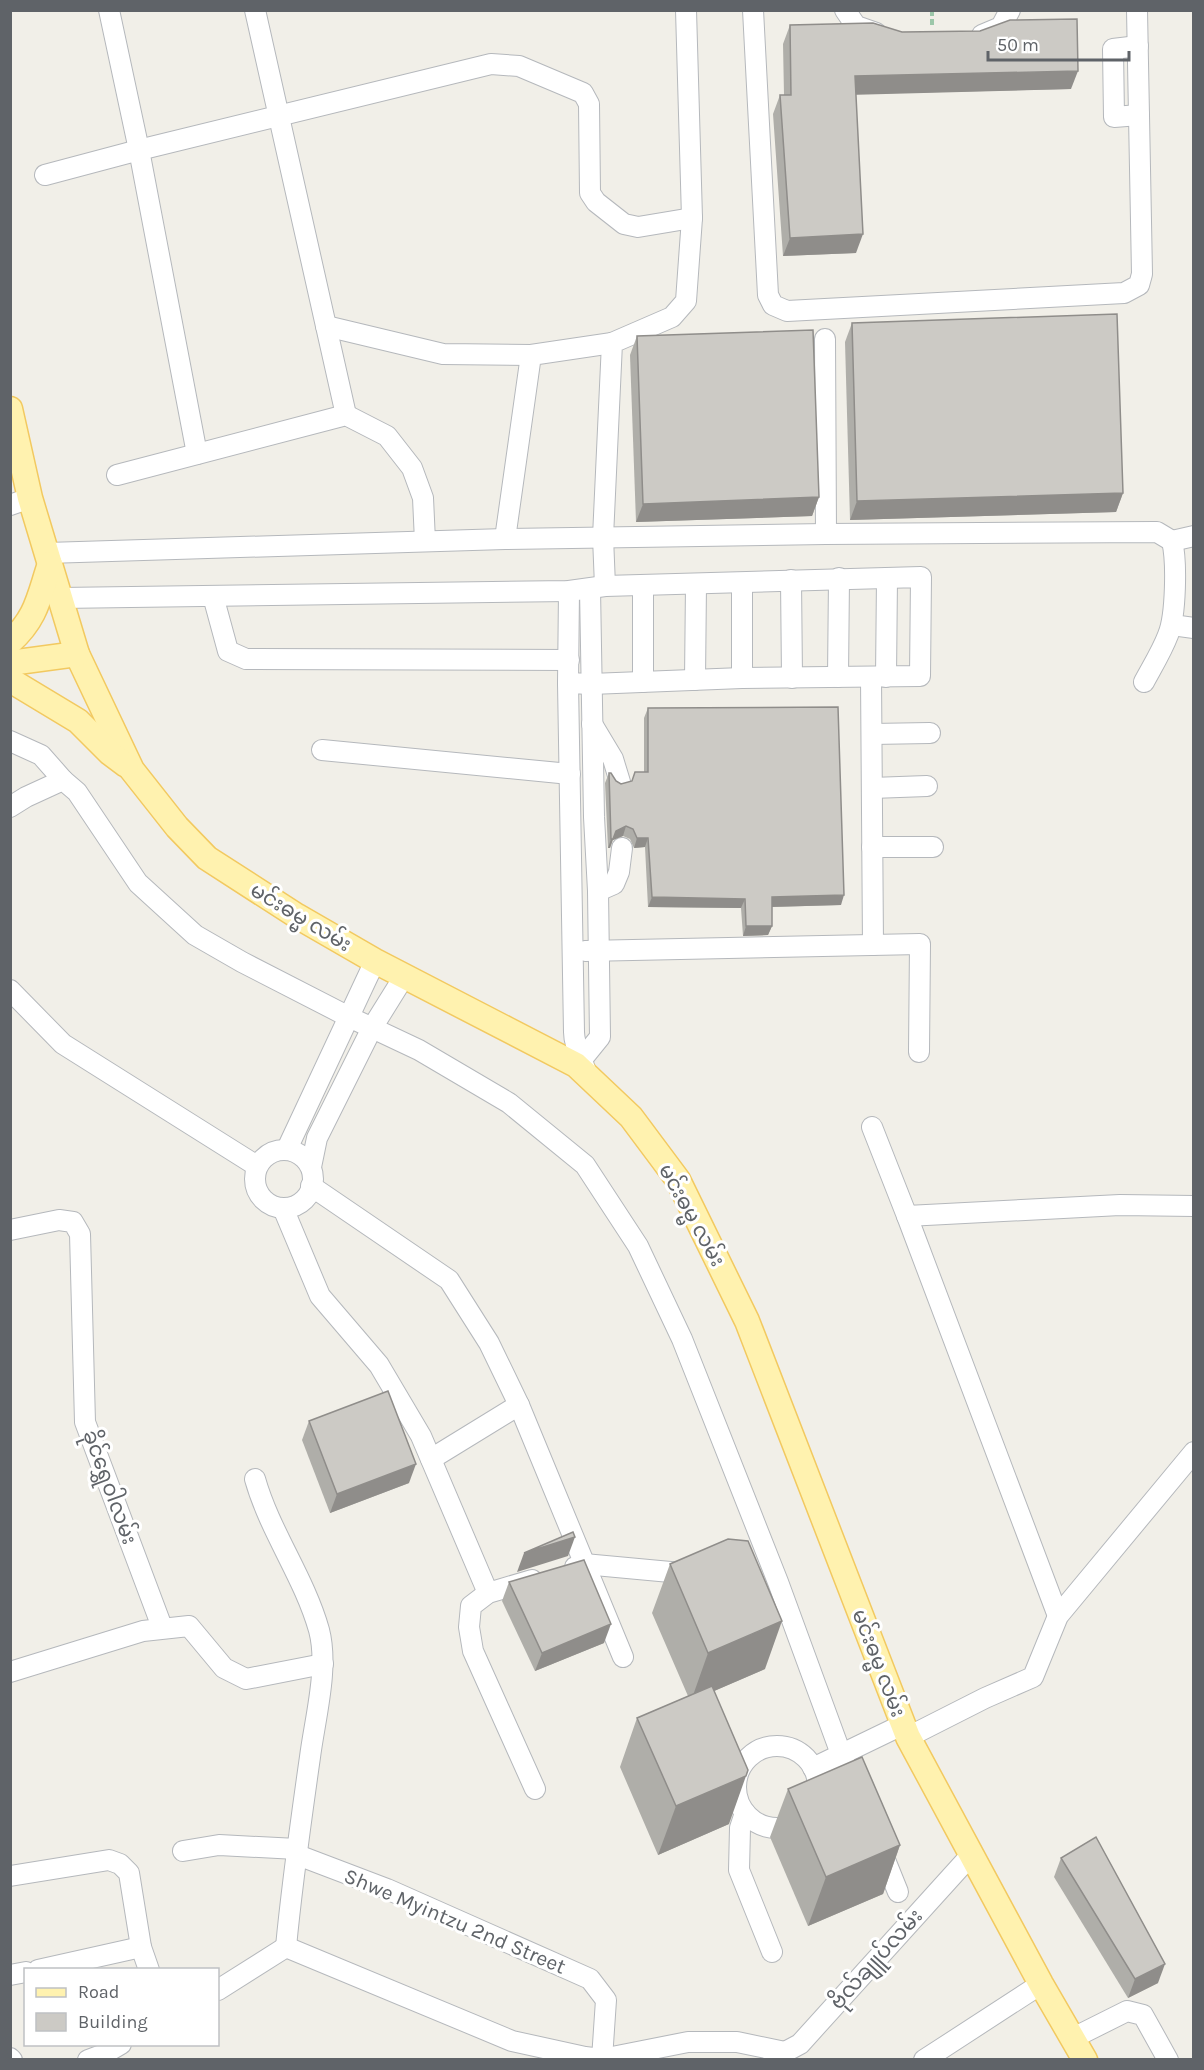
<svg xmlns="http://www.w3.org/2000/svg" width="1204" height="2070" viewBox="0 0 1204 2070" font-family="Karla,'Noto Sans Myanmar',sans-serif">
  <rect width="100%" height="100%" fill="#f1efe8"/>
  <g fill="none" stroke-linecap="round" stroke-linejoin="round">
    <defs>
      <g id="minor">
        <path d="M109 10 139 150 197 454"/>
        <path d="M255 10 346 415"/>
        <path d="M753 10 768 295 773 305 787 311 1124 293 1139 285 1142 274 1137 10"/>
        <path d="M845 10 856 26 876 33"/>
        <path d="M982 35 1001 27 1010 10"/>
        <path d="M1138 46 1113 49 1114 117 1139 115"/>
        <path d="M45 175 139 150 491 64 519 66 583 93 589 104 590 193 596 202 624 224 638 227 692 218"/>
        <path d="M326 326 443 354 531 355"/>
        <path d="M825 339 826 534"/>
        <path d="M117 475 346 415 387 436 412 468 423 498 425 541"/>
        <path d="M10 505 30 498"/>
        <path d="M505 539 531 355 612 343"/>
        <path d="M1172 541 1194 536"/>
        <path d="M47 553 505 539 826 534 1157 532 1172 541C1177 561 1176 616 1168 635 1162 651 1152 667 1144 682"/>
        <path d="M791 580 792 678"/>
        <path d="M742 583V678"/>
        <path d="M605 586 603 537 612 343 672 317 686 301 692 218 686 10"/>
        <path d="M569 591 568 683 574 1032C574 1047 583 1060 587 1075"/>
        <path d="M213 596 228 651 246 659 569 660"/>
        <path d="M60 598 569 591 605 586 921 577 920 676 742 678 591 684 568 683"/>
        <path d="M1172 625 1194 628"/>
        <path d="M838 677 839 578"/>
        <path d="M871 677 873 945"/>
        <path d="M886 677 887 578"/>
        <path d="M695 680 696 584"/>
        <path d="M643 682V586"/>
        <path d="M592 724 613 759 620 782"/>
        <path d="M872 734 930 733"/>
        <path d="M10 741 41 755 63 780"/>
        <path d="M322 750 570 774"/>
        <path d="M872 788 927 786"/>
        <path d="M10 807 26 797 63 780 77 792 138 883 195 935 242 962 349 1017 419 1050 509 1103 585 1165 638 1246 682 1339 778 1582 841 1754 854 1787"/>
        <path d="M872 847H933"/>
        <path d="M598 891 614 884 619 872 622 848"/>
        <path d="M585 951 920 944 919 1052"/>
        <path d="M10 990 63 1044 257 1166"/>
        <path d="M583 1058 600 1037 598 891 594 817 590 589"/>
        <path d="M872 1127 907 1216 1120 1205 1194 1206"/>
        <path d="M287 1149 375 961"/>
        <circle cx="284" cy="1179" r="29"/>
        <path d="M311 1167 317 1138 372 1028 405 975"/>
        <path d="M311 1186 449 1280 489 1343 519 1405 623 1657"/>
        <path d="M283 1208 320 1296 379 1365 421 1436 488 1593"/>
        <path d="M907 1216 1058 1616"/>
        <path d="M10 1230 59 1220 73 1222 80 1234 85 1422 162 1627"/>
        <path d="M431 1459 519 1405"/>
        <path d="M255 1479C270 1532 304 1577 319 1630 329 1668 315 1718 310 1757 301 1820 292 1883 286 1947"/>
        <path d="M575 1567 584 1564 692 1574"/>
        <path d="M532 1580 488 1593 471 1606 469 1627 473 1651 535 1789"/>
        <path d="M10 1672 143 1631 189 1626 224 1668 246 1679 323 1664"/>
        <path d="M908 1737 985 1698 1033 1677 1058 1616 1194 1452"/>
        <circle cx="777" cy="1787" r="41"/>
        <path d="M813 1768 902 1725"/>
        <path d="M745 1813 740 1828 739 1870 772 1952"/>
        <path d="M881 1850 898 1892"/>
        <path d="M183 1851 219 1845 297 1849"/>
        <path d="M295 1854 387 1889 590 1979 606 2000 602 2059"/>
        <path d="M10 1876 109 1860 120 1864 129 1873 141 1947 149 1970"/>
        <path d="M286 1947 512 2041 585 2057 602 2059 688 2042H737L785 2052"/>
        <path d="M38 1970 141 1947"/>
        <path d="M10 1975 26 1972"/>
        <path d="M218 1990 286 1947"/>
        <path d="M1073 2038 1127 2011 1143 2015 1168 2060"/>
        <path d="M10 2058 12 2060"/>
        <path d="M88 2060 104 2054 121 2044"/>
        <path d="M780 2060 785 2052 800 2044 971 1855"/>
        <path d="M924 2060 1041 1984"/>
      </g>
      <g id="major">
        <path d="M10 409 30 498 77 654 132 770 177 827 207 858 297 916 375 961 576 1065 631 1117 678 1180 747 1321 908 1737 1041 1984 1085 2060"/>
        <path d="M10 642C37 618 39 596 50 564"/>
        <path d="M10 663 77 654"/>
        <path d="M10 680 78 721 110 753 126 765"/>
      </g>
    </defs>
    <use href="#minor" stroke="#b5b8bc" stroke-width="22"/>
    <use href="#major" stroke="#f2c960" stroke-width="27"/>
    <path stroke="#9cc7a9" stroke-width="4" stroke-dasharray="6 3" stroke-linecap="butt" d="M932 10V27"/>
    <use href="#minor" stroke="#fff" stroke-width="20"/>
    <use href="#major" stroke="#fff2af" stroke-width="24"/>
  </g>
  <g fill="#afaea9">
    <path d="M790 25 1071 89 856 94V253L783 256 773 114 780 95H784L783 44Z"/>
    <path d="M852 323 1123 493 1116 512 850 520 845 342Z"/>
    <path d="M637 336 819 497 812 516 636 522 630 355Z"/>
    <path d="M648 708 841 905 772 907V926L768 935 743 936 741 908 648 907 645 847 634 848 630 839 623 836 613 840 610 848H608L605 783 609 773 616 781 621 784 632 781 644 772V718Z"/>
    <path d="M309 1421 409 1483 330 1513 302 1440Z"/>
    <path d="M670 1564 765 1669 714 1691 729 1824 658 1855 620 1767 637 1718 688 1696 652 1613Z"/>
    <path d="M509 1582 604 1643 535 1671 502 1601Z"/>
    <path d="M788 1789 900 1845 883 1894 808 1926 770 1837Z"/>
    <path d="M1061 1858 1158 1983 1128 1998 1054 1877Z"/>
  </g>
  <g fill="#8f8d8a">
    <path d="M1078 71 1071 89 848 95 855 76Z"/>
    <path d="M863 234 856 253 783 256 790 238Z"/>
    <path d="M1123 493 1116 512 850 520 857 501Z"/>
    <path d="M819 497 812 516 636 522 643 504Z"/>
    <path d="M626 826 623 836 613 840 616 831Z"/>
    <path d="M637 838H648L645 847 634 848Z"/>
    <path d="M611 839H613L610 848H608Z"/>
    <path d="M844 895 841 905 769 907 772 897Z"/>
    <path d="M652 897 745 899 741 908 648 907Z"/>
    <path d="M746 926H772L768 935 743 936Z"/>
    <path d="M416 1464 409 1483 330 1513 337 1494Z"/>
    <path d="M575 1537 568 1556 517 1572 524 1553Z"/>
    <path d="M782 1621 765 1669 691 1701 708 1653Z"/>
    <path d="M611 1624 604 1643 535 1671 542 1653Z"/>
    <path d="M746 1776 729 1824 658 1855 676 1806Z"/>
    <path d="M900 1845 883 1894 808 1926 826 1877Z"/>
    <path d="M1165 1964 1158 1983 1128 1998 1135 1979Z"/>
  </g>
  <g fill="#cccac5" stroke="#8f8d8a" stroke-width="1.5">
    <path d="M1077 19 1078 71 855 76 863 234 790 238 780 95H791L790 25 873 23 902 32 980 31 1010 20Z"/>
    <path d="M1117 314 1123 493 857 501 852 323Z"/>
    <path d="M813 330 819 497 643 504 637 336Z"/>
    <path d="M838 707 844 895 772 897V926H746L745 899 652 897 648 838H637L633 829 626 826 616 831 613 839H611L609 773H611L616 781 621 784 632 781 635 772H648V708Z"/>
    <path d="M388 1391 416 1464 337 1494 309 1421Z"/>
    <path d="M573 1532 575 1537 524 1553Z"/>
    <path d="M728 1539 748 1541 782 1621 708 1653 670 1564Z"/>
    <path d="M584 1560 611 1624 542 1653 509 1582Z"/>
    <path d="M712 1686 748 1770 746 1776 676 1806 637 1718Z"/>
    <path d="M862 1757 900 1845 826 1877 788 1789Z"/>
    <path d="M1096 1837 1165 1964 1135 1979 1061 1858Z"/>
  </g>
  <g text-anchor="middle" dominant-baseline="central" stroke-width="6" stroke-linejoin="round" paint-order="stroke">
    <g font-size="21" fill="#5f6368" stroke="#fff">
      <text transform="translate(301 917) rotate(31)">မင်းဓမ္မ လမ်း</text>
      <text transform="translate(692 1215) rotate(61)">မင်းဓမ္မ လမ်း</text>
      <text transform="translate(110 1487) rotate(70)">ခိုင်ရွှေဝါလမ်း</text>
      <text transform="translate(879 1663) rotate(69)">မင်းဓမ္မ လမ်း</text>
      <text transform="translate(455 1921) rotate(23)">Shwe Myintzu 2nd Street</text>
      <text transform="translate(876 1959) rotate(-48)">ဗိုလ်ချူပ်လမ်း</text>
    </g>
  </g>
  <rect width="1204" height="2070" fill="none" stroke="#5f6368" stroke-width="24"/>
  <rect x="24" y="1968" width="195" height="78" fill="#ffffff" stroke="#bfc1c3" stroke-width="1.5"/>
  <rect x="36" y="1988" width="30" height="9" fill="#fff2af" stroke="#bfc1c3" stroke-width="1.5"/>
  <text x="78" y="1998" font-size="18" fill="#5f6368">Road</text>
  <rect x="36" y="2013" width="30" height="18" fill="#cccac5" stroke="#bfc1c3" stroke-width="1.5"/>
  <text x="78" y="2028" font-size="18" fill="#5f6368">Building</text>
  <path d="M988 51v9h141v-9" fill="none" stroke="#5f6368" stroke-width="3"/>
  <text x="997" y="51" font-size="18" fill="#5f6368" stroke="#ffffff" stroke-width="4.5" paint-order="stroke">50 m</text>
</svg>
